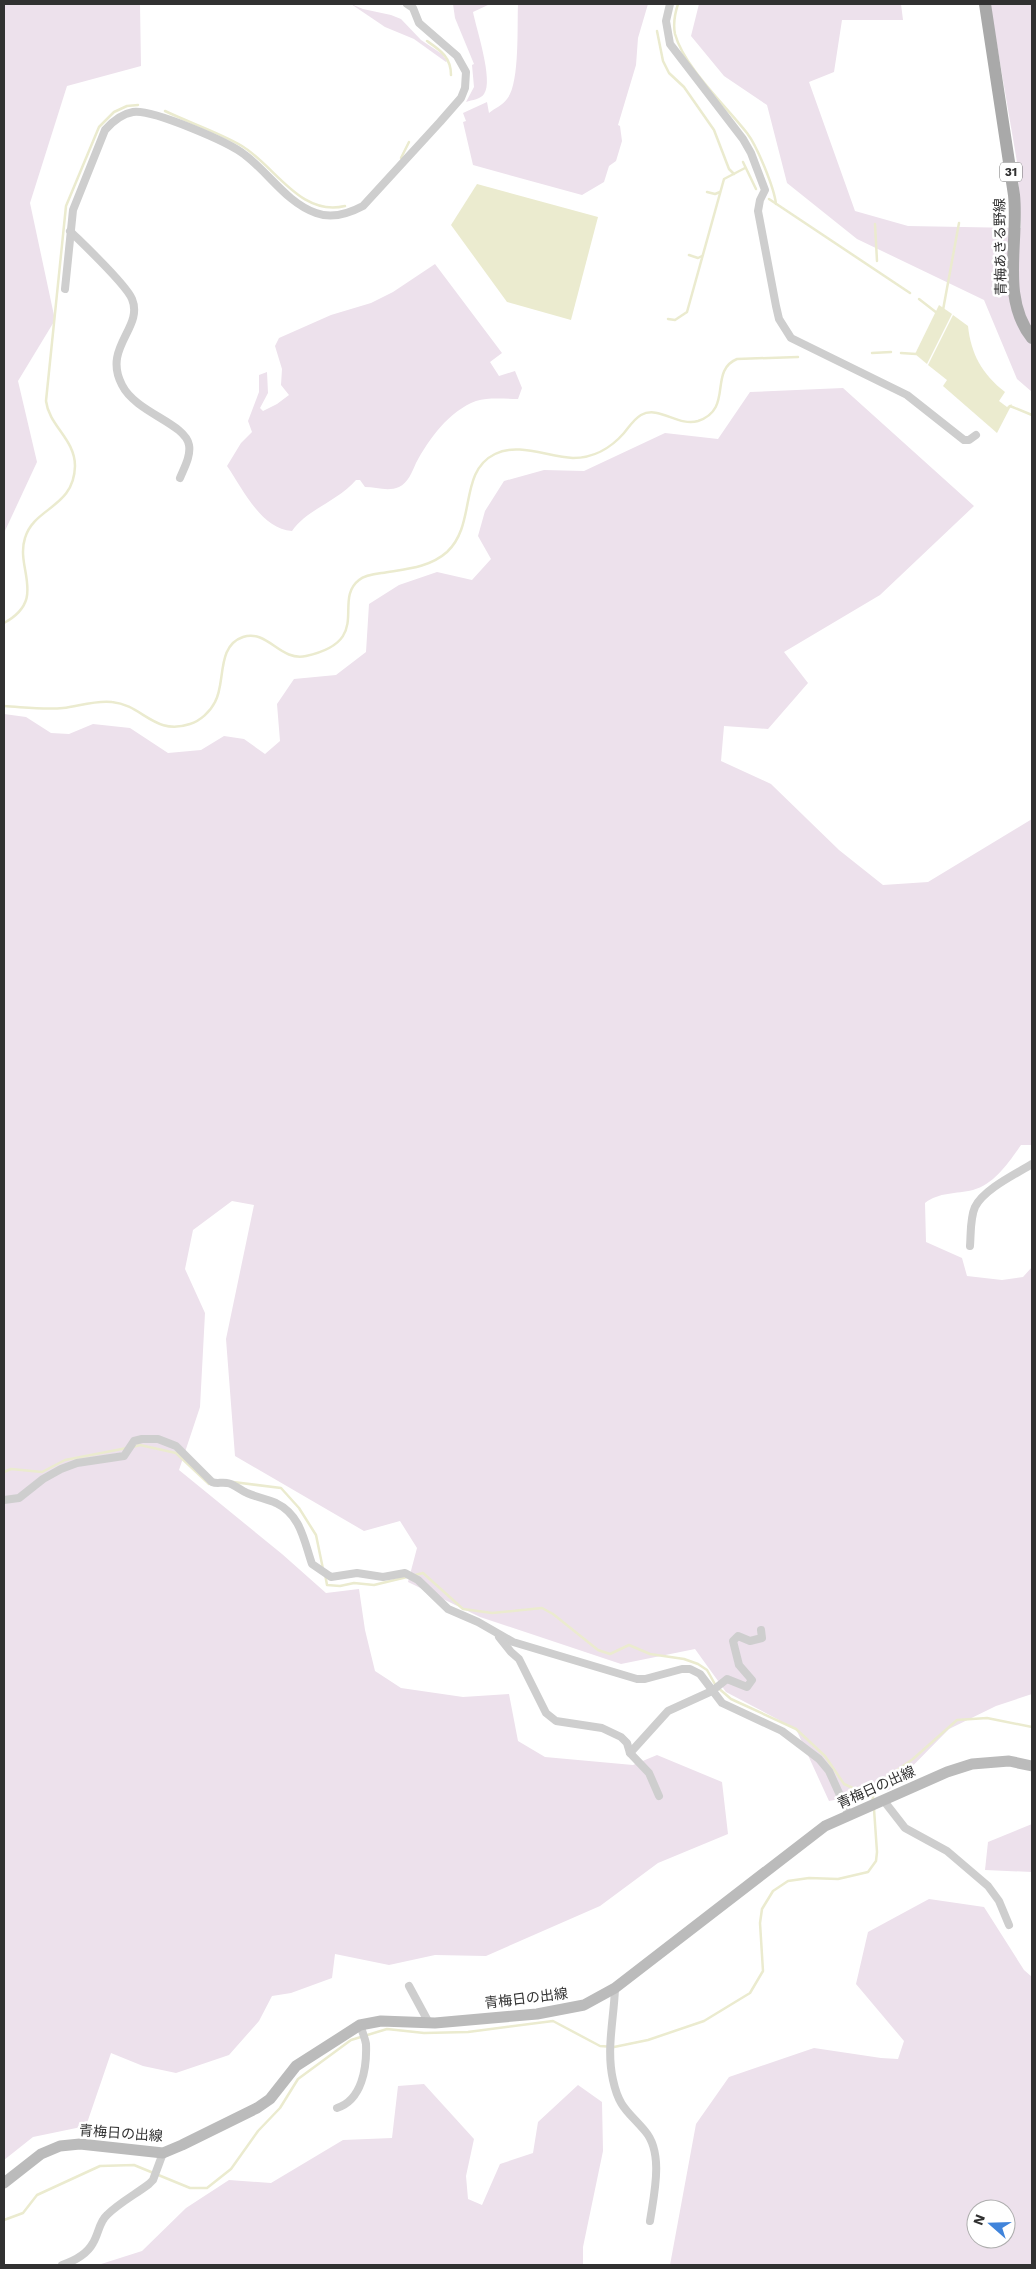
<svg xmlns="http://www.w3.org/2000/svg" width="1036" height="2269" viewBox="0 0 1036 2269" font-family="'Work Sans','Noto Sans JP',sans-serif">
  <rect width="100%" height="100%" fill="#fff"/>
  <g fill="#ede1ec" fill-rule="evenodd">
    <path d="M4 4H140L141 66 67 86 30 203 55 320 18 381 37 462 4 533Z"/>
    <path d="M351 4 363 9 391 15 401 19 421 40 442 54 447 61 446 62 414 39 385 27Z"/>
    <path d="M453 4H490L473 12C476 28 494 81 484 94 481 99 472 100 466 102L474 87 472 65 474 64 455 18Z"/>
    <path d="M518 4H648L638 38 636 65 618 125 620 126 622 141 616 161 609 166 604 182 582 195 473 165 463 122 466 121 463 113 487 102 489 113C495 108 503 105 507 99 520 84 517 25 518 4Z"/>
    <path d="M699 4H901L903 20H842L834 72 809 82 855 211 908 226 1021 228 1018 168 990 4H1032V392L1017 379 984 300 857 239 787 183 767 105 724 76 691 36Z"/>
    <path d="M435 264 502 353 490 362 499 376 515 371 522 388 518 399C505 399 489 397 476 401 449 411 429 439 416 463 412 472 408 483 399 487 388 492 376 487 365 487L360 480H356C337 502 307 509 292 531 261 529 243 489 227 466L241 443 252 432 248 421 259 392V375L267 372 268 393 260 408 263 411 277 404 289 395 281 385 282 369 275 346 279 338 331 315 371 303 393 292Z"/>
    <path d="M843 388 974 506 880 595 784 652 808 683 768 729 724 726 721 761 771 784 839 850 883 885 928 882 1032 819V1145H1021C1010 1161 994 1185 973 1190 956 1194 939 1192 925 1203L926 1242 962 1258 967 1276 1002 1280 1023 1277 1032 1267V1694L996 1706 949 1729 889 1790 829 1801 796 1729 726 1692 695 1649 621 1664 480 1617 408 1582 417 1548 400 1521 364 1531 235 1456 226 1339 254 1205 232 1201 193 1230 185 1269 205 1313 200 1407 179 1470 282 1554 326 1593 359 1589 365 1630 375 1671 401 1688 463 1697 509 1694 518 1741 545 1757 633 1765 657 1755 722 1782 728 1834 658 1863 600 1906 486 1956 435 1955 389 1965 335 1954 332 1978 291 1993 272 1996 259 2021 229 2055 176 2073 143 2066 111 2053 86 2126 33 2137 4 2160V714L26 717 51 733 69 734 93 724 130 728 168 753 201 750 224 736 244 739 265 754 280 741 277 704 294 679 336 675 366 652 369 604 399 585 437 572 472 580 491 559 478 536 485 511 504 481 544 470 584 471 665 433 718 439 750 392Z"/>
    <path d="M1032 1824V1872L985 1870 988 1842Z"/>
    <path d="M929 1899 984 1907 1024 1970 1032 1977V2265H670L696 2124 729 2077 814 2048 881 2058 898 2059 904 2041 856 1984 868 1932ZM976 2209H1006V2239H976Z"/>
    <path d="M424 2084 474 2139 466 2176 468 2199 482 2205 500 2164 533 2153 538 2122 578 2085 602 2102 603 2151 583 2247V2265H98L142 2251 186 2208 229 2180 271 2183 343 2140 392 2138 398 2086Z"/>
  </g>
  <g fill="#ebebcf">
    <path d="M477 184 598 217 571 320 507 302 451 225Z"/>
    <path d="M939 305 952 314 927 364 915 354Z"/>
    <path d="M953 315 968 326C971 354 982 374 1005 392L999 401 1007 407 1012 404 997 433 943 386 947 380 928 365Z"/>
  </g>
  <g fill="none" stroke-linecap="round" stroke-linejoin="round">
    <g stroke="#ebebcf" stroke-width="2.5">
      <path d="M678 4C675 13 673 24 675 34 684 67 726 106 747 133 757 146 774 187 776 204"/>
      <path d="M657 31 663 61 669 73 684 87 714 130 729 169 734 174"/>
      <path d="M427 41C440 50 451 57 451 75"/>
      <path d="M165 111C190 123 218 132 242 146 275 166 300 217 345 206"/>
      <path d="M401 158 409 142"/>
      <path d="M743 162 756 189"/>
      <path d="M707 192 715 194 720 192"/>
      <path d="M769 199 910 293"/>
      <path d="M875 224 877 261"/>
      <path d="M689 255 698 258 702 256"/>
      <path d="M919 299 937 313"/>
      <path d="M943 310 959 223"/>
      <path d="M668 319 675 320 687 312 724 179 745 168"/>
      <path d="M872 353 891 352"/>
      <path d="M901 353 916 354"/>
      <path d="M1009 407 1010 406 1032 415"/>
      <path d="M4 623C48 599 15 569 25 538 34 507 74 508 75 466 75 439 49 426 46 401L66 206 99 127 114 112 127 106 138 105"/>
      <path d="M4 706C23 707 44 710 63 708 79 706 96 700 112 702 143 705 154 736 190 724 200 721 210 712 215 702 226 683 216 646 243 637 268 629 280 662 306 656 374 641 332 601 359 580 365 575 374 574 382 573 405 569 429 568 447 552 477 524 458 472 495 454 518 442 548 457 573 458 593 458 611 448 624 433 629 427 634 419 641 415 659 405 678 427 698 421 734 409 708 371 737 359L798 357"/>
      <path d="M133 1447 140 1445 176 1453 209 1484"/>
      <path d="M4 1472 11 1469 42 1472 65 1460 127 1448"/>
      <path d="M233 1482 281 1488 299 1508 316 1535 323 1569"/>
      <path d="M325 1574 327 1585 340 1586 354 1583 374 1585 407 1577"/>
      <path d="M415 1575 423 1573 463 1609 492 1613 542 1608 553 1614 598 1650 610 1654 629 1645 650 1654 684 1659 698 1664 707 1670 716 1686 731 1699 796 1729 825 1756 844 1784 857 1790 877 1784"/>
      <path d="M872 1801 877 1784 913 1759 957 1720 987 1718 1032 1727"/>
      <path d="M4 2220 23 2213 37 2195 100 2166 134 2165 190 2188H207L231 2169 258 2131 280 2108 298 2079 351 2040 387 2029 424 2033 468 2032 553 2021 600 2046 614 2047 648 2040 704 2021 750 1993 763 1971 760 1923 762 1909 773 1891 788 1881 809 1878 838 1879 868 1872 876 1861 877 1852 874 1809"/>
    </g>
    <g stroke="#cecece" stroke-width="8">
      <path d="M670 4 666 21 670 44 743 139 751 153 765 190 760 200 758 211 776 306 779 319 791 338 907 395 964 440H969L976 435"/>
      <path d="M70 231C83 244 126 284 132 299 144 328 102 347 122 385 136 413 185 423 189 445 191 456 184 468 180 478"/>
      <path d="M65 289 73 210 105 130C112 122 121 114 133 112 152 109 229 142 245 155 269 173 287 203 316 213 332 219 348 214 363 206L440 122 461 98 465 88 466 72 457 56 419 23 413 8 407 4"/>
      <path d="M970 1246C971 1233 970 1218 975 1207 984 1189 1016 1174 1032 1164"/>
      <path d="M4 1500 19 1498 43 1479 61 1469 77 1463 124 1456 134 1441 142 1439H158L176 1446 212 1482C217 1484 221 1482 227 1483 233 1483 241 1491 247 1493 256 1497 267 1499 276 1503 301 1515 304 1541 312 1564L331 1577 357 1573 383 1577 405 1573 418 1580 448 1609 478 1622 513 1642 637 1679H645L682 1669H690L700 1674 722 1703 782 1731 819 1759 829 1771 849 1815"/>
      <path d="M499 1637 511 1652 519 1659 546 1713 556 1721 602 1728 621 1737 627 1743 630 1753"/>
      <path d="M659 1796 649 1773 630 1753 668 1711 712 1691 727 1679 747 1687 752 1680 739 1665 733 1641 738 1636 750 1641 762 1638 761 1630"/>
      <path d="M884 1801 905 1828 947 1851 988 1886 999 1901 1009 1925"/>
      <path d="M409 1986 429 2023"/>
      <path d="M615 1988C614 2019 606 2049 613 2080 619 2108 628 2111 645 2131 664 2153 654 2194 650 2221"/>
      <path d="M337 2108C362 2100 367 2068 366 2044 365 2038 362 2031 360 2025"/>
      <path d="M62 2265C74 2261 87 2254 93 2243 99 2233 99 2222 107 2215 119 2203 136 2194 149 2184L153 2180 163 2153"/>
    </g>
    <path stroke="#bbb" stroke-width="11" d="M4 2183 41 2154 60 2146 80 2144 163 2153 182 2145 257 2108 270 2099 296 2066 360 2025 381 2021 435 2023 537 2014 584 2005 615 1988 825 1826 947 1772 972 1764 1009 1761 1032 1766"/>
    <path stroke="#a9a9a9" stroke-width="12" d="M985 4 1014 195C1019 242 1000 298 1032 338"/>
  </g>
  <g text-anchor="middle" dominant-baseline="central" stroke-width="5" stroke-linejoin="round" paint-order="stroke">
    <rect fill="#fff" stroke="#6f6f6f" stroke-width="1" x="1000" y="162.5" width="22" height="19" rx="4"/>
    <g font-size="12" font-weight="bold" fill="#313131">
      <text x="1011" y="172">31</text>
    </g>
    <g font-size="14" fill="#313131" stroke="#fff">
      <text transform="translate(1000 247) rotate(-91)">青梅あきる野線</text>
      <text transform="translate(876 1787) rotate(-24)">青梅日の出線</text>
      <text transform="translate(526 1998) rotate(-7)">青梅日の出線</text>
      <text transform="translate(121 2133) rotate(4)">青梅日の出線</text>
    </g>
  </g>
  <rect width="1036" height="2269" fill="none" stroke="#313131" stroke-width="10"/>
  <g transform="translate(991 2224) rotate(290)"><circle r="24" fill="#ffffff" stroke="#adadad"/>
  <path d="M0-4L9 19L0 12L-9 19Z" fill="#4084db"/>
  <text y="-8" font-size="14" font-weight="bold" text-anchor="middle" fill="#313131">N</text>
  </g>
</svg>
